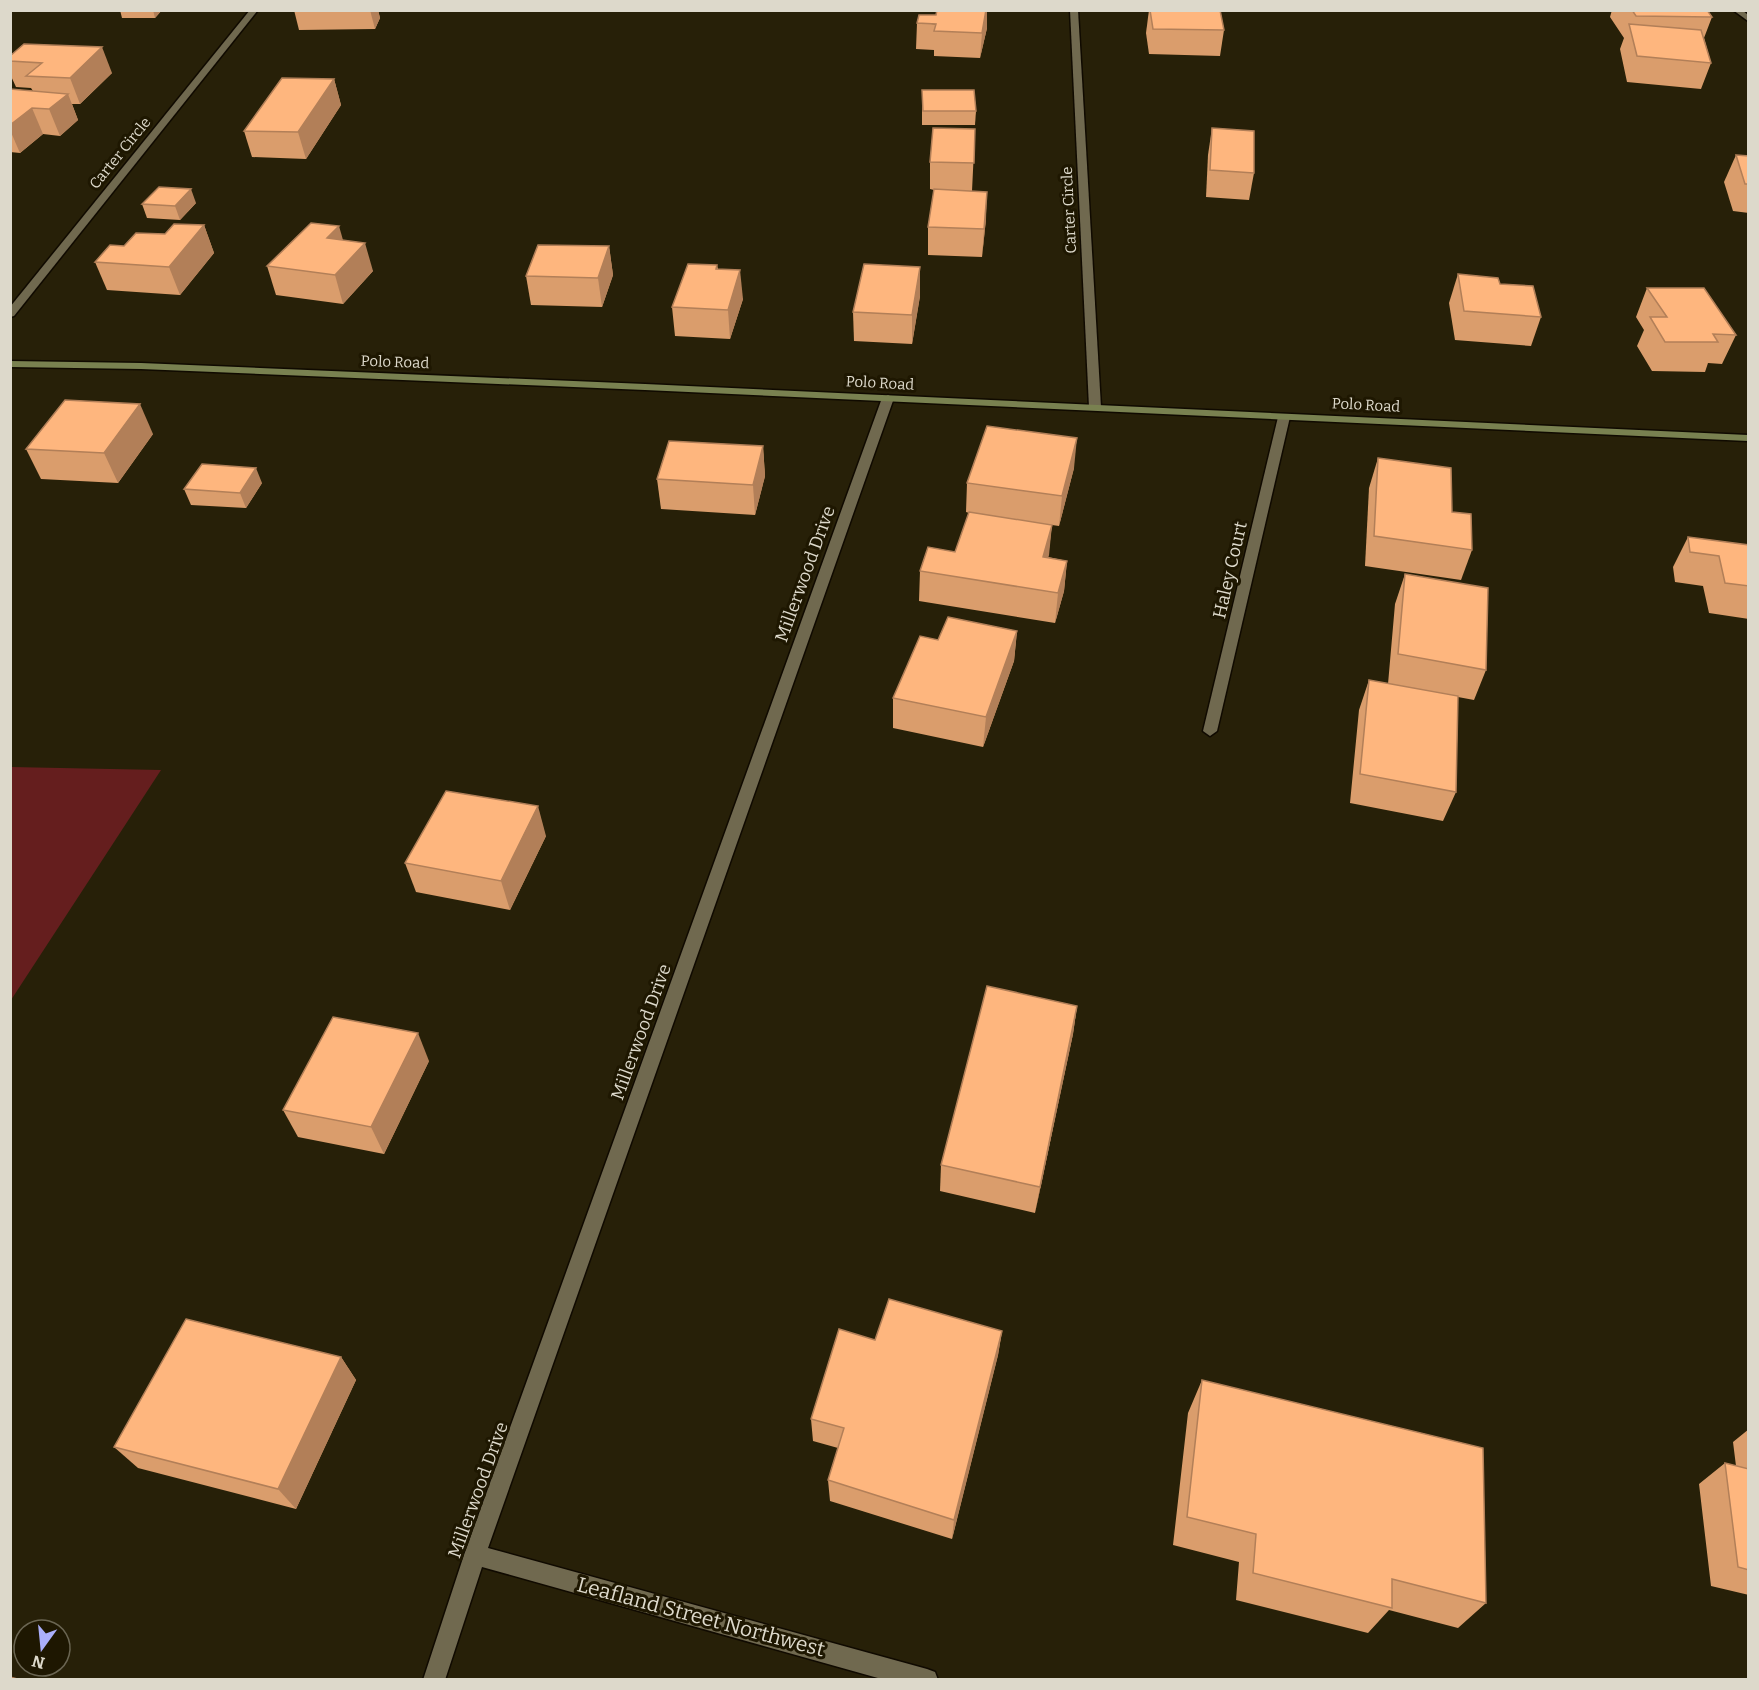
<svg xmlns="http://www.w3.org/2000/svg" width="1759" height="1690" viewBox="0 0 1759 1690" font-family="Bitter,serif">
  <rect width="100%" height="100%" fill="#272008"/>
  <path fill="#651e1e" d="M11 767 161 770 11 1000 10 767Z"/>
  <g fill="none" stroke-linecap="round" stroke-linejoin="round">
    <defs>
      <g id="minor">
        <path d="M250 10H258L14 316 10 317V307Z"/>
        <path d="M1070 10H1078L1101 407 1095 410 1089 407Z"/>
        <path d="M1733 10H1742L1748 15V21Z"/>
        <path d="M888 395 894 398 488 1548 927 1669 935 1672 938 1680H885L482 1567 445 1680H423L464 1555 882 398Z"/>
        <path d="M1284 414 1290 417 1217 731 1210 736 1203 731 1278 417Z"/>
      </g>
      <path id="secondary" d="M10 361 141 363 645 384 1748 435V441L645 390 141 369 10 367Z"/>
    </defs>
    <use href="#minor" stroke="#100a00" stroke-width="3"/>
    <use href="#secondary" stroke="#100a00" stroke-width="3"/>
    <use href="#minor" fill="#70694f" fill-rule="evenodd"/>
    <use href="#secondary" fill="#798150" fill-rule="evenodd"/>
  </g>
  <g fill="#da9d6c">
    <path d="M120 10H162L155 18H122Z"/>
    <path d="M294 10H378L380 18 375 29 299 30Z"/>
    <path d="M1149 10H1220L1224 30 1220 56 1149 54 1146 33Z"/>
    <path d="M1612 10H1707L1712 17 1704 38 1711 63 1701 89 1627 82 1620 49 1624 38 1610 17Z"/>
    <path d="M917 23 987 28 980 58 934 56V50L916 49Z"/>
    <path d="M10 56 112 73 80 104H72L78 120 60 136 43 134 20 153 10 152V89L33 91 31 88 16 87 10 74Z"/>
    <path d="M334 79 341 105 306 159 252 157 244 131Z"/>
    <path d="M922 90 976 111 975 125H922Z"/>
    <path d="M1212 128 1254 173 1249 200 1206 197 1208 155Z"/>
    <path d="M975 129 972 191 986 219 982 257 928 255V227L934 190 930 189V162Z"/>
    <path d="M1736 155 1749 156V213L1733 211 1724 182Z"/>
    <path d="M196 203 180 220 147 218 142 204Z"/>
    <path d="M204 225 214 253 180 295 107 290 95 262 124 246Z"/>
    <path d="M343 240 373 271 343 304 276 295 267 266Z"/>
    <path d="M609 246 613 275 602 307 531 305 526 276Z"/>
    <path d="M717 265 718 269 743 299 730 339 675 336 672 307Z"/>
    <path d="M920 267V296L912 344 854 341 853 312Z"/>
    <path d="M1458 274 1541 317 1531 346 1455 340 1449 303Z"/>
    <path d="M1647 288 1736 335 1722 364 1708 363 1705 372 1652 371 1637 346 1644 330 1636 317Z"/>
    <path d="M153 434 118 483 41 479 26 449Z"/>
    <path d="M763 446 765 476 755 515 661 509 657 479Z"/>
    <path d="M1378 458 1452 512 1472 550 1461 580 1365 566 1369 488Z"/>
    <path d="M1074 468 1059 526 1052 525 1048 557 1067 561 1064 591 1055 623 919 601 920 571 955 552 969 513 966 512 967 483Z"/>
    <path d="M262 483 246 508 191 505 184 489Z"/>
    <path d="M1688 537 1749 545V619L1709 613 1703 586 1675 582 1673 567Z"/>
    <path d="M1405 574 1486 670 1474 700 1458 697 1456 792 1443 821 1350 803 1359 710 1369 680 1388 684 1395 604Z"/>
    <path d="M1017 631 1014 661 983 747 893 728V698L938 640Z"/>
    <path d="M546 836 510 910 416 892 405 863Z"/>
    <path d="M1077 1006 1073 1034 1035 1213 940 1191 941 1165Z"/>
    <path d="M429 1061 384 1154 298 1137 283 1110Z"/>
    <path d="M1002 1331 998 1355 952 1539 830 1501 828 1480 838 1448 813 1441 811 1419 875 1340Z"/>
    <path d="M341 1357 356 1380 296 1509 138 1468 114 1447Z"/>
    <path d="M1202 1380 1486 1603 1458 1628 1389 1610 1368 1633 1236 1600 1239 1562 1173 1545 1188 1413Z"/>
    <path d="M1749 1429V1595L1711 1586 1699 1484 1725 1463 1736 1466 1733 1442Z"/>
  </g>
  <g fill="#b27f58">
    <path d="M153 10H162L155 18Z"/>
    <path d="M370 10H378L380 18 375 29Z"/>
    <path d="M986 10H987V28L980 58 982 33Z"/>
    <path d="M102 47 112 73 80 104 70 78Z"/>
    <path d="M334 79 341 105 306 159 298 132Z"/>
    <path d="M68 94 78 120 60 136 49 109Z"/>
    <path d="M32 108 43 134 20 153 10 130V125Z"/>
    <path d="M191 189 196 203 180 220 175 206Z"/>
    <path d="M987 192 986 219 982 257 984 229Z"/>
    <path d="M204 225 214 253 180 295 169 267Z"/>
    <path d="M339 226 347 254 327 238Z"/>
    <path d="M365 243 373 271 343 304 335 275Z"/>
    <path d="M609 246 613 275 602 307 598 278Z"/>
    <path d="M920 267V296L912 344V315Z"/>
    <path d="M740 270 743 299 730 339 728 310Z"/>
    <path d="M140 404 153 434 118 483 104 453Z"/>
    <path d="M1077 438 1074 468 1059 526 1062 496Z"/>
    <path d="M763 446 765 476 755 515 753 485Z"/>
    <path d="M256 468 262 483 246 508 240 493Z"/>
    <path d="M1052 525 1049 555 1040 587 1043 557Z"/>
    <path d="M1067 561 1064 591 1055 623 1058 593Z"/>
    <path d="M1017 631 1014 661 983 747 986 717Z"/>
    <path d="M538 806 546 836 510 910 501 881Z"/>
    <path d="M1077 1006 1073 1034 1035 1213 1040 1187Z"/>
    <path d="M418 1033 429 1061 384 1154 371 1127Z"/>
    <path d="M1002 1331 998 1355 952 1539 954 1520Z"/>
    <path d="M341 1357 356 1380 296 1509 278 1489Z"/>
  </g>
  <g fill="#feb67e" stroke="#b27f58" stroke-width="1.5">
    <path d="M937 10H986L982 33 934 31 936 24 917 23 919 15H936Z"/>
    <path d="M1150 10H1220L1224 30 1153 29Z"/>
    <path d="M1632 10H1707L1712 17 1636 16Z"/>
    <path d="M1629 24 1701 30 1711 63 1637 56Z"/>
    <path d="M24 44 102 47 70 78 26 76 42 63 10 61V56Z"/>
    <path d="M282 78 334 79 298 132 244 131Z"/>
    <path d="M10 89 68 94 49 109 32 108 10 125Z"/>
    <path d="M922 90H974L976 111H923Z"/>
    <path d="M933 128 975 129 974 163 930 162Z"/>
    <path d="M1212 128 1254 131V173L1210 170Z"/>
    <path d="M1736 155 1749 156V184H1745Z"/>
    <path d="M159 187 191 189 175 206 142 204Z"/>
    <path d="M934 189 987 192 984 229 928 227Z"/>
    <path d="M311 223 339 226 327 238 365 243 335 275 267 266Z"/>
    <path d="M174 224 204 225 169 267 95 262 110 245 124 246 136 233 165 234Z"/>
    <path d="M538 245 609 246 598 278 526 276Z"/>
    <path d="M688 264 717 265 716 269 740 270 728 310 672 307Z"/>
    <path d="M864 264 920 267 912 315 853 312Z"/>
    <path d="M1458 274 1498 278 1500 284 1533 286 1541 317 1464 311Z"/>
    <path d="M1647 288H1704L1736 335 1713 334 1718 342H1665L1650 317H1667Z"/>
    <path d="M65 400 140 404 104 453 26 449Z"/>
    <path d="M987 426 1077 438 1062 496 967 483Z"/>
    <path d="M669 441 763 446 753 485 657 479Z"/>
    <path d="M1378 458 1451 468 1452 512 1471 514 1472 550 1374 536Z"/>
    <path d="M202 464 256 468 240 493 184 489Z"/>
    <path d="M969 512 1052 525 1043 557 1067 561 1058 593 920 571 928 547 955 552Z"/>
    <path d="M1688 537 1749 545V586L1725 583 1719 556 1690 552Z"/>
    <path d="M1405 574 1488 588 1486 670 1398 654Z"/>
    <path d="M948 617 1017 631 986 717 893 698 920 636 938 640Z"/>
    <path d="M1369 680 1458 696 1456 792 1360 774Z"/>
    <path d="M446 791 538 806 501 881 405 863Z"/>
    <path d="M987 986 1077 1006 1040 1187 941 1165Z"/>
    <path d="M333 1017 418 1033 371 1127 283 1110Z"/>
    <path d="M889 1299 1002 1331 954 1520 828 1480 844 1428 811 1419 839 1329 875 1340Z"/>
    <path d="M186 1319 341 1357 278 1489 114 1447Z"/>
    <path d="M1202 1380 1483 1448 1486 1603 1392 1579V1608L1253 1573 1256 1534 1187 1517Z"/>
    <path d="M1725 1463 1749 1469V1570L1738 1567Z"/>
    <path d="M10 1677 21 1680H10Z"/>
  </g>
  <g text-anchor="middle" dominant-baseline="central" stroke-width="6" stroke-linejoin="round" paint-order="stroke">
    <g font-size="15" fill="#ddd9cb" stroke="#1e1701">
      <text transform="translate(120 153) rotate(-51)">Carter Circle</text>
      <text transform="translate(1069 210) rotate(-93)">Carter Circle</text>
      <text transform="translate(395 362) rotate(2)">Polo Road</text>
      <text transform="translate(880 383) rotate(3)">Polo Road</text>
      <text transform="translate(1366 405) rotate(3)">Polo Road</text>
    </g>
    <g font-size="18" fill="#ddd9cb" stroke="#1e1701">
      <text transform="translate(1230 570) rotate(-77)">Haley Court</text>
      <text transform="translate(805 574) rotate(-70)">Millerwood Drive</text>
      <text transform="translate(641 1032) rotate(-70)">Millerwood Drive</text>
      <text transform="translate(478 1490) rotate(-70)">Millerwood Drive</text>
    </g>
    <g font-size="21" fill="#ddd9cb" stroke="#1e1701">
      <text transform="translate(701 1617) rotate(15)">Leafland Street Northwest</text>
    </g>
  </g>
  <rect width="1759" height="1690" fill="none" stroke="#ddd9cb" stroke-width="24"/>
  <g transform="translate(42 1648) rotate(195)"><circle r="28" fill="#1e1701" stroke="#6a6552" stroke-width="1.5"/>
  <path d="M0-4.5L10 22L0 15L-10 22Z" fill="#abaffb"/>
  <text y="-9" font-size="16" font-weight="bold" text-anchor="middle" fill="#ddd9cb">N</text>
  </g>
</svg>
